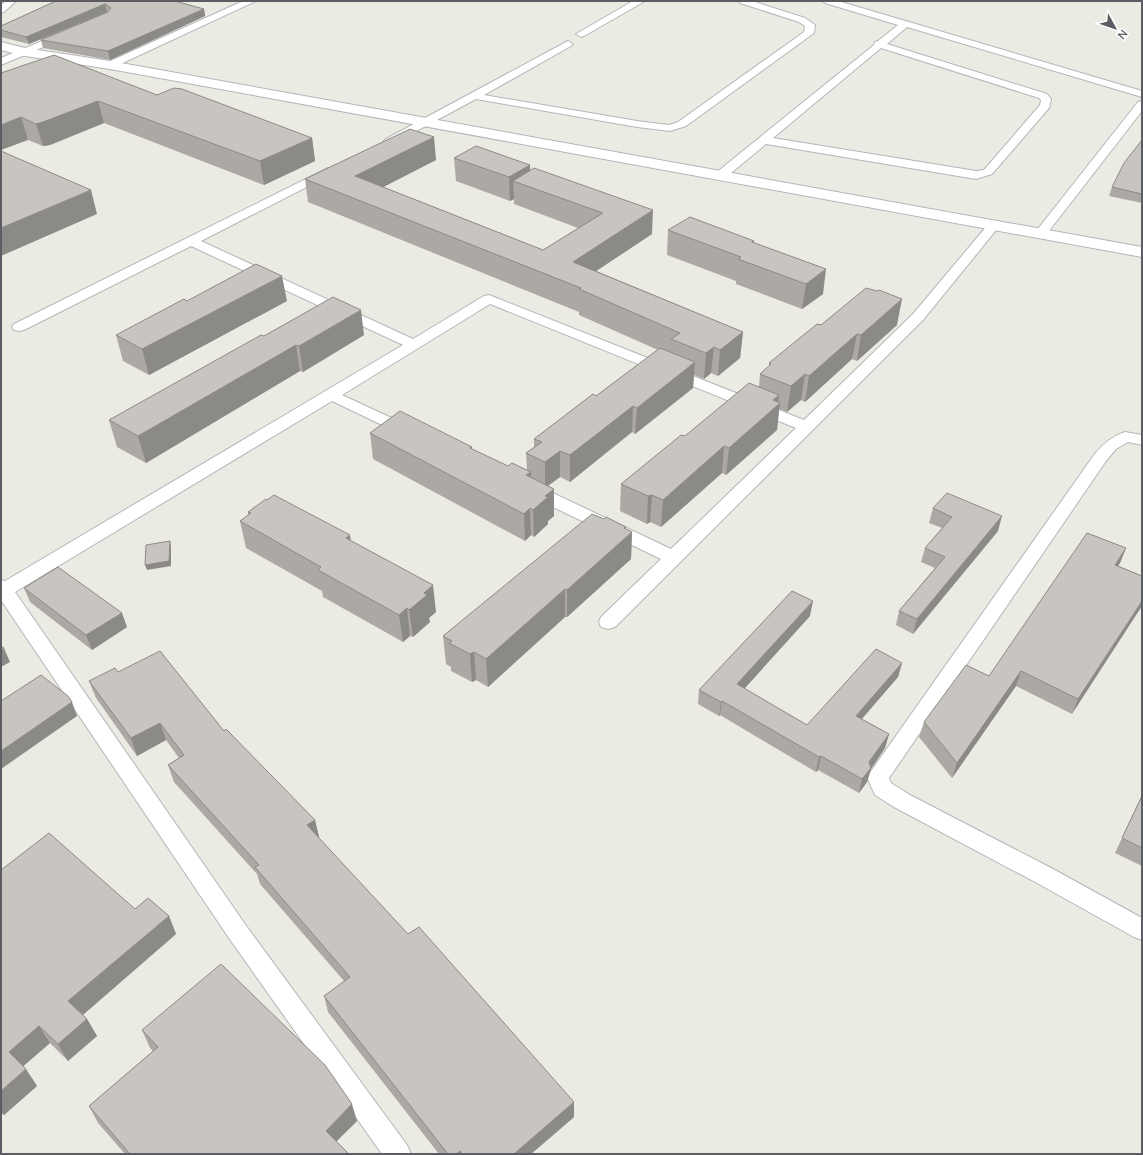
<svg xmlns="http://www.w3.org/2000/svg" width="1143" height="1155" viewBox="0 0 1143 1155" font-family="'Nunito Sans',sans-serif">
  <rect width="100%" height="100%" fill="#ecebe3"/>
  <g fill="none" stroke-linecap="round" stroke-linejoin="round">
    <defs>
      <g id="minor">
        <path d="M6 1H16L4 12 1 13V5Z"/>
        <path d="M243 1H256L114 67H106L105 65 106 63Z"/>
        <path d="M633 1H645L584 36 581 37 576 34Z"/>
        <path d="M738 1H752L805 18 815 25 814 33 686 126 670 131 637 127 476 99 394 143H386L384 141 386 139 568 41 573 44 571 46 484 95 637 121 669 125 678 122 804 32 805 26 799 22 740 3Z"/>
        <path d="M823 1H838L1142 91V97L907 27 887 44 1047 94 1051 99 1049 108 992 174 976 179 766 144 725 178H717L715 175 717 172 874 45 875 42 878 41 898 25 825 3ZM881 48 1039 98 1041 100 1040 105 984 170 976 171 773 138Z"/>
        <path d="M64 32 69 35 67 37 1 65V58Z"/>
        <path d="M1142 101V111L1045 236H1037L1035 233 1037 230 1138 102Z"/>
        <path d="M328 168 332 170 334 172 332 174 201 241 413 339 484 296 489 295 804 420 913 314 991 221H999L1001 224 923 320 615 627 608 629 601 627 599 622 601 617 661 559 526 494 524 490 526 486 532 485 538 486 671 549 796 428 490 304 342 395 413 428 415 431 413 434 407 436 401 434 332 401 15 592 247 927 407 1145 411 1154H382L231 941 1 600V580L5 581 403 345 191 246 24 330 19 331 14 330 12 327 14 324Z"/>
        <path d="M1125 432 1142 435V445L1128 442 1116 449 1106 461 889 778 891 783 910 795 1053 869 1142 918V940L1134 937 1037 883 894 807 875 795 867 777 1094 455C1103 444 1112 436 1125 432Z"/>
      </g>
      <path id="tertiary" d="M1 42 25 48 110 61 1142 247V257L110 69 25 56 1 50Z"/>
    </defs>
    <use href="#minor" stroke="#b3b5b9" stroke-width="2"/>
    <use href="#tertiary" stroke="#b3b5b9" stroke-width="2"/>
    <use href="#minor" fill="#fff" fill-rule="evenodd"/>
    <use href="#tertiary" fill="#fff" fill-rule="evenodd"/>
  </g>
  <g fill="#aca9a5">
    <path d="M56 1 204 9 205 16 110 60 43 48 41 40 107 12 29 44 1 37V26Z"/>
    <path d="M1 73 157 95 312 138 315 161 264 185 104 123 50 145 43 146 28 140Z"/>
    <path d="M1142 140V203L1109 196 1112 187Z"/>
    <path d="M454 158 530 165V171L652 234 596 271 743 332 740 358 718 376 711 373 704 379 694 375 693 388 635 434 632 432 570 482 560 477 548 486 554 516 548 521V524L534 537 531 535 525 541 373 459 370 433 472 447V449L508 466 527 470 526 453 534 447V439L596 396 658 350 579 315V312L308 202 305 179 436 160 383 187 543 250 578 228 514 204V199L510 201 456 181Z"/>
    <path d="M668 230 754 243 823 294 802 309 736 284V281L667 255Z"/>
    <path d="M287 301 149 375 123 361 116 335Z"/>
    <path d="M821 325H897L857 361 852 359 805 402 801 400 787 412 779 409 777 430 726 475 722 473 661 527 650 522 647 524 620 511 621 484 685 436 759 387 760 374 769 366V363Z"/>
    <path d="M364 335 303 372 300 371 146 463 117 447 109 420 264 336Z"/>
    <path d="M933 508 998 531 913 634 896 625 899 611 935 568 921 562 925 548 942 528 929 523Z"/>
    <path d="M248 512 350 535V540L436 612 429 618 430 622 413 637 410 636 403 642 323 597 322 591 246 548 240 521 248 515Z"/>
    <path d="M604 519 632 532 631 559 567 617H565L488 687 476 680 472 682 451 671V667L446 664 443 636Z"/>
    <path d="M1126 548 1120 563 1118 566 1142 576 1072 714 1016 686 952 778 919 737 924 722 989 676Z"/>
    <path d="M24 588 127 627 92 650 30 602Z"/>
    <path d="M810 616 744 689 807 725 902 663 898 677 862 719 889 734 885 748 871 769 867 782 859 793 818 770 816 772 720 715 719 716 698 704 699 690Z"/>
    <path d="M118 672 224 731 315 820 319 837H318L574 1117 531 1154H439L328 1012 324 996 344 981 260 884 257 874 174 782 168 765 179 758 166 740 137 756 96 698 89 681Z"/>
    <path d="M1142 795V866L1115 853Z"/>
    <path d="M1 870 135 909 169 916 176 934 83 1015 87 1019 97 1036 68 1061 50 1043 23 1066 37 1086 4 1115 1 1113Z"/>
    <path d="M142 1030 357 1121 336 1141 349 1154H125L98 1123 89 1106 153 1051 150 1048Z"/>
  </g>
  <g fill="#8c8a86">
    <path d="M105 4 107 12 29 44 26 37Z"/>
    <path d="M204 9 205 16 110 60 108 51Z"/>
    <path d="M98 101 104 123 50 145 43 146 36 124Z"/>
    <path d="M21 117 28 140 1 150V125Z"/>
    <path d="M434 137 436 160 358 200 355 176Z"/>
    <path d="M312 138 315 161 264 185 260 161Z"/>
    <path d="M530 165 531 187 513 181 514 199 510 201 509 177Z"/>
    <path d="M91 190 97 214 1 256V228Z"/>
    <path d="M653 210 652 234 575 285 573 262Z"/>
    <path d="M826 269 823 294 802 309 806 284Z"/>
    <path d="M282 276 287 301 149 375 142 349Z"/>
    <path d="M902 299 897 325 857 361 861 335Z"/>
    <path d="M361 310 364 335 303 372 299 346Z"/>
    <path d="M743 332 740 358 718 376 720 350Z"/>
    <path d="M857 334 852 359 805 402 809 376Z"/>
    <path d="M296 345 300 371 146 463 138 436Z"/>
    <path d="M714 347 711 373 704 379 706 353Z"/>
    <path d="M695 362 693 388 635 434 637 408Z"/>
    <path d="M805 374 801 400 787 412 791 386Z"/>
    <path d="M779 395 778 405 780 403 777 430 726 475 729 448 773 400Z"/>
    <path d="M633 406 632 432 570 482V455Z"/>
    <path d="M724 446 722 473 661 527 663 500Z"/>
    <path d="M560 451V477L545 488V462Z"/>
    <path d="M531 472V498L526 475Z"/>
    <path d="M554 489V516L548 521V524L534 537 533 510 545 496Z"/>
    <path d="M652 495 650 522 647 524 648 496Z"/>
    <path d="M530 508 531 535 525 541 524 514Z"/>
    <path d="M1002 516 998 531 913 634 917 619Z"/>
    <path d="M626 527 625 538 632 532 631 559 567 617V590Z"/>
    <path d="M350 535 354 563 346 538Z"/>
    <path d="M170 541 171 546V566L147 570 145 565Z"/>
    <path d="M1126 548 1120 563 1109 580 1115 565Z"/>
    <path d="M433 585 436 612 429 618 430 622 413 637 409 610 424 593Z"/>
    <path d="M565 589V617L488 687 486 659Z"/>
    <path d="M813 601 810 616 735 699 737 684Z"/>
    <path d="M1142 601V606L1072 714 1078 699Z"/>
    <path d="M407 608 410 636 403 642 399 615Z"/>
    <path d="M122 613 127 627 92 650 86 635Z"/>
    <path d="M4 648 10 662 1 667V650Z"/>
    <path d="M474 652 476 680 472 682 470 654Z"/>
    <path d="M902 663 898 677 852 730 856 716Z"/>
    <path d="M1021 671 1016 686 952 778 957 763Z"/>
    <path d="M722 701 720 715 719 716 721 702Z"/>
    <path d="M72 702 77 716 1 769V751Z"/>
    <path d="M160 723 166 740 137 756 131 738Z"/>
    <path d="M889 734 885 748 871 769 867 782 859 793 862 779 869 762Z"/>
    <path d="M821 756 818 770 816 772 819 757Z"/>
    <path d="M315 820 319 837 311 842 307 825Z"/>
    <path d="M169 916 176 934 78 1019 68 1001Z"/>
    <path d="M87 1019 97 1036 68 1061 58 1044Z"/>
    <path d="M39 1026 50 1043 20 1069 9 1052Z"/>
    <path d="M26 1069 37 1086 4 1115 1 1112V1091Z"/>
    <path d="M574 1102V1117L531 1154H514Z"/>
    <path d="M352 1104 357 1121 331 1147 326 1131Z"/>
    <path d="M460 1151V1154H456Z"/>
  </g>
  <g fill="#c8c5c0" stroke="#8c8a86">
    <path d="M56 1H175L204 9 108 51 41 40 108 12 111 8 105 4 26 37 1 30V26Z"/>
    <path d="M54 55 157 95 174 88 182 89 312 138 260 161 98 101 43 122 36 124 21 117 1 125V73Z"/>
    <path d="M410 129 434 137 355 176 543 250 603 213 513 181 534 168 653 210 573 262 743 332 720 350 714 347 706 353 671 339 680 333 579 289 581 288 305 179Z"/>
    <path d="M1142 140V194L1112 187 1124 163Z"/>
    <path d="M476 146 530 165 509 177 454 158Z"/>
    <path d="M1 151 91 190 1 228Z"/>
    <path d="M690 217 754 241 752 242 826 269 806 284 738 259 741 257 668 230Z"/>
    <path d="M256 264 282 276 142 349 116 335 184 299 187 301Z"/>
    <path d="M866 288 877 291 879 290 902 299 861 335 857 334 809 376 805 374 791 386 760 374 771 364 769 363 817 324 821 325Z"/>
    <path d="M333 297 361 310 299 346 296 345 138 436 109 420 261 335 264 336Z"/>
    <path d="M660 348 695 362 637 408 633 406 570 455 560 451 545 462 526 453 542 442 534 439 593 394 596 396Z"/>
    <path d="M749 383 779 395 773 400 780 403 729 448 724 446 663 500 652 495 648 496 621 484 681 435 685 436Z"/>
    <path d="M400 411 472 447 470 448 508 466 512 463 531 472 526 475 554 489 545 496 548 497 533 510 530 508 524 514 370 433Z"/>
    <path d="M947 493 1002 516 917 619 899 611 945 557 925 548 952 517 933 508Z"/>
    <path d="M274 495 350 535 346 538 433 585 424 593 427 595 409 610 407 608 399 615 318 570 321 567 240 521 251 513 248 512 266 499 267 500Z"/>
    <path d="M592 514 604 519 606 517 626 527 624 528 632 532 567 590 565 589 486 659 474 652 470 654 449 643 452 641 443 636Z"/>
    <path d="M1087 533 1126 548 1115 565 1142 576V601L1078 699 1021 671 957 763 924 722 966 665 989 676Z"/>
    <path d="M170 541 169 561 145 565 146 545Z"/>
    <path d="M58 567 122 613 86 635 24 588Z"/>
    <path d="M792 591 813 601 737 684 807 725 876 649 902 663 856 716 889 734 869 762 871 768 862 779 821 756 819 757 722 701 721 702 699 690Z"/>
    <path d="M1 646 4 648 1 650Z"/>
    <path d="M160 651 224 731 226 729 315 820 307 825 408 934 419 927 574 1102 514 1154H462L460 1151 456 1154H448L324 996 350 977 255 867 259 865 168 765 184 755 160 723 131 738 89 681 115 668 118 672Z"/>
    <path d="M41 675 68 696 72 702 1 751V701Z"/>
    <path d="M1142 796V848L1122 838Z"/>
    <path d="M49 833 135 909 148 898 169 916 68 1001 87 1019 58 1044 39 1026 9 1052 26 1069 1 1091V870Z"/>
    <path d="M221 964 325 1065 352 1104 326 1131 349 1154H130L89 1106 158 1047 142 1030Z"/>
  </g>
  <rect width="1143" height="1155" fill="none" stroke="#5b5d62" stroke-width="4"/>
  <g transform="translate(1115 28) rotate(130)" stroke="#ffffff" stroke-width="3" paint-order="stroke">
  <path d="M0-3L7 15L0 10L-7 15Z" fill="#5b5d62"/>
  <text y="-6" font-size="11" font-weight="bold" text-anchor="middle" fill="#5b5d62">N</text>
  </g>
</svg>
